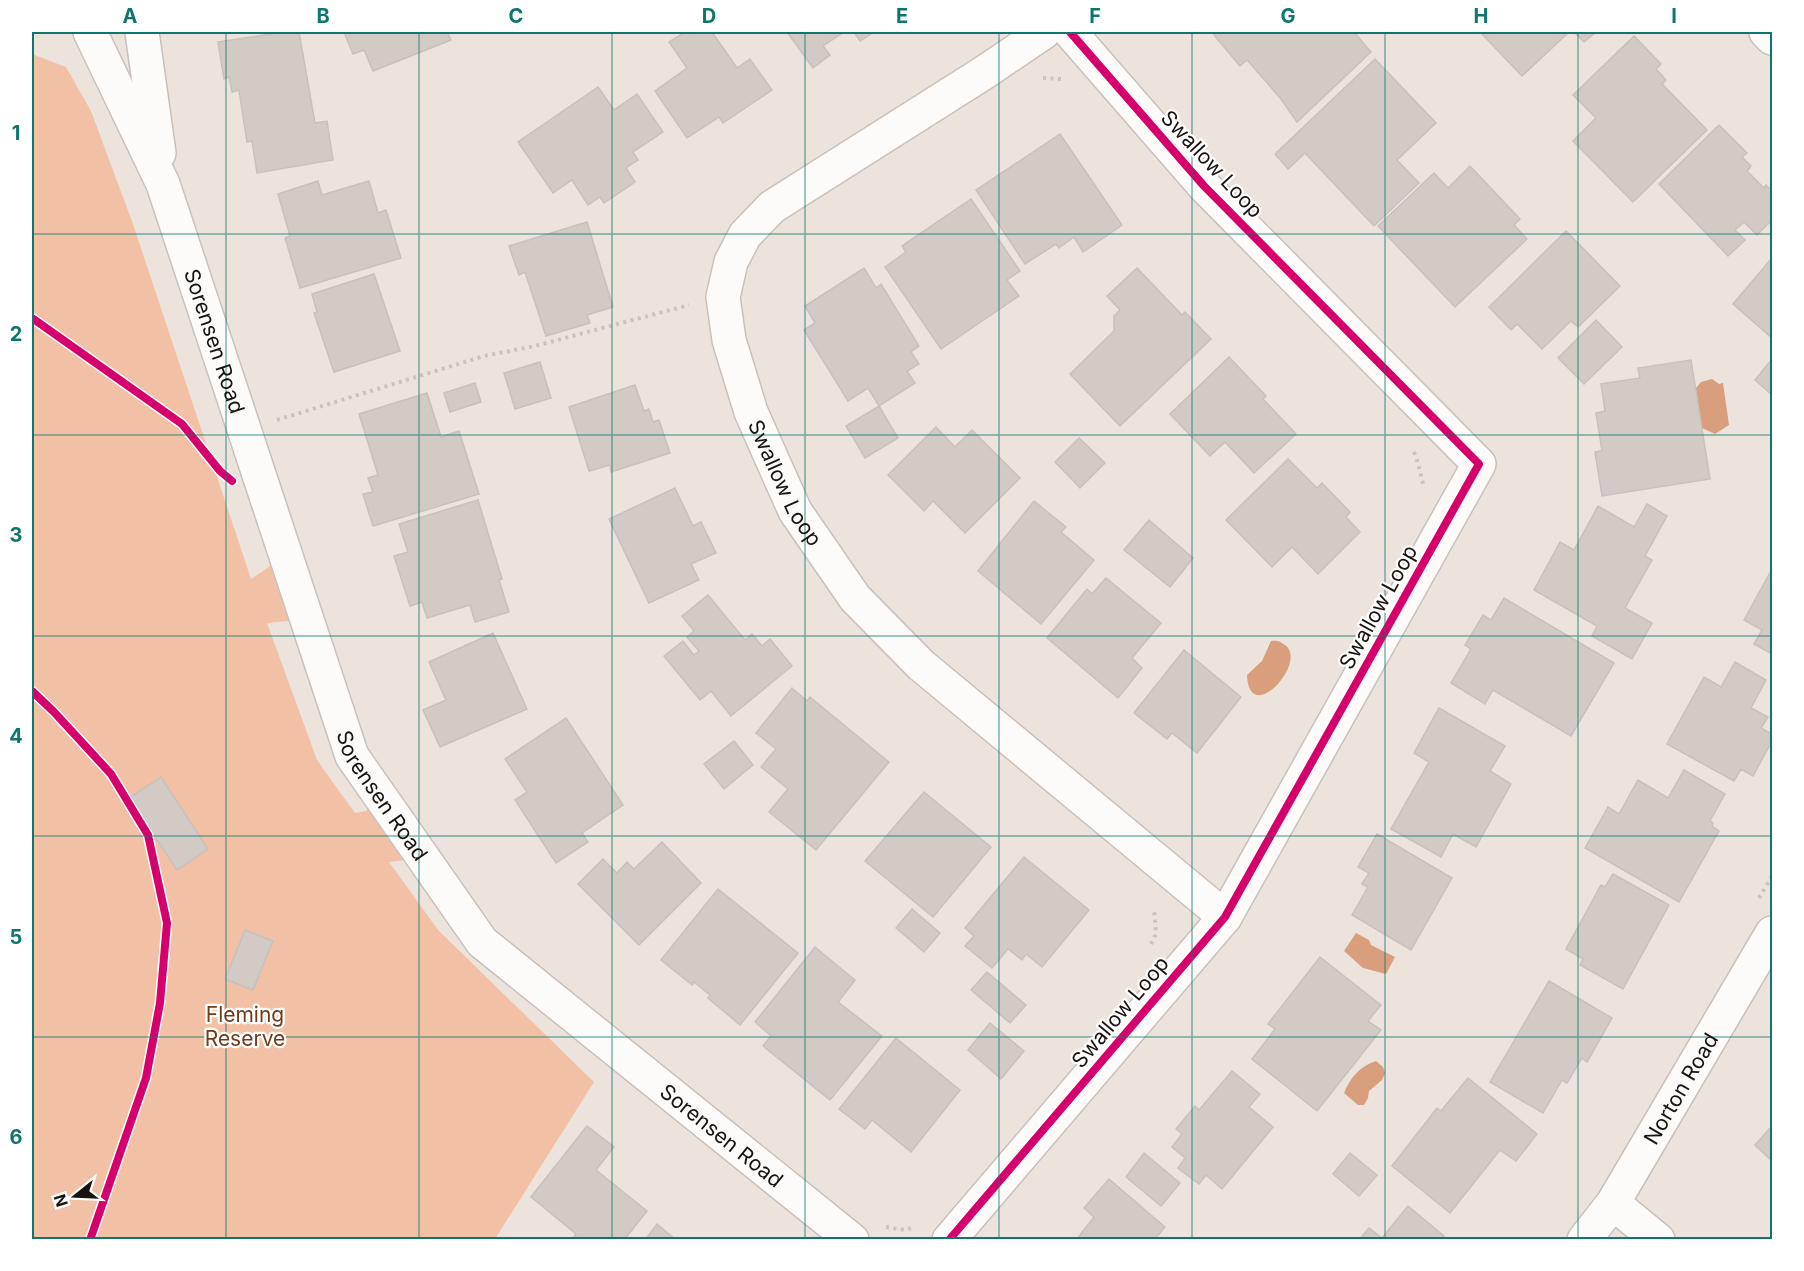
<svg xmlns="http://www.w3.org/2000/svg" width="1804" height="1271" viewBox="0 0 1804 1271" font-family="Inter,sans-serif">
  <rect width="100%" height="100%" fill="#ede3dd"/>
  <path fill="#f2c1a5" d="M32 54 66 67 91 111 133 224 251 579 279 560 298 620 267 623 317 760 355 813 366 811 376 792 423 858 389 862 438 930 594 1082 495 1239H32Z"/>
  <g fill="#d99e7b">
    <path d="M1712 379 1719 384 1723 383 1729 425 1715 434 1702 428 1696 388 1701 382Z"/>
    <path d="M1271 641C1277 640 1280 641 1285 645 1309 662 1249 728 1247 675L1262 661Z"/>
    <path d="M1356 933 1369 940 1371 945 1395 957 1386 974 1363 968 1344 951Z"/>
    <path d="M1376 1061 1383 1067 1385 1073 1382 1080 1369 1091 1368 1098 1364 1105H1358L1344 1093C1350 1078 1360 1066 1376 1061Z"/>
  </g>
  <g fill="#d1cac5" stroke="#c8c0bc" stroke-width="1.5">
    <path d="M285 32H299L315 123 327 121 333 160 257 173 252 141 247 142 239 90 232 92 229 77 224 79 218 42Z"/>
    <path d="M344 32H447L451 40 373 71 364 50 353 54Z"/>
    <path d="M685 32H692L694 34 697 32H712L737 68 750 59 772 90 723 123 719 117 687 138 655 91 687 68 669 42Z"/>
    <path d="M787 32H844L823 46 830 55 813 68Z"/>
    <path d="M854 32H874L860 41Z"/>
    <path d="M1218 32H1354L1371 52 1297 122 1281 99 1247 60 1240 66 1214 35Z"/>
    <path d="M1480 32H1569L1522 76Z"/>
    <path d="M1574 32H1596L1584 42Z"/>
    <path d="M1634 36 1661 64 1656 69 1666 80 1662 84 1707 130 1633 202 1573 141 1596 118 1573 95Z"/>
    <path d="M1375 59 1436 123 1397 160 1419 183 1374 226 1305 153 1288 169 1275 154Z"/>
    <path d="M598 87 614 110 637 94 663 132 633 152 638 160 626 168 635 182 604 203 600 197 588 205 572 180 553 193 518 142Z"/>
    <path d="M1719 125 1747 153 1742 157 1751 166 1747 171 1764 188 1766 185 1772 191V220L1757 235 1744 222 1735 230 1745 240 1728 256 1659 184Z"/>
    <path d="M1060 134 1122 225 1083 252 1074 237 1059 248 1056 244 1025 264 976 190Z"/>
    <path d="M1470 166 1520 219 1514 225 1527 239 1455 307 1378 226 1434 173 1448 188Z"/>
    <path d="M318 181 322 195 369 181 378 213 386 210 401 258 300 288 285 238 290 236 278 194Z"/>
    <path d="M971 199 1020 271 1007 280 1019 296 941 349 885 267 906 252 902 246Z"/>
    <path d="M587 222 613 307 587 315 590 323 546 336 525 272 519 275 509 246Z"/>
    <path d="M1566 231 1620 286 1578 327 1571 321 1542 349 1517 324 1511 330 1489 307Z"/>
    <path d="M1772 258V338L1733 304Z"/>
    <path d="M864 268 876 288 881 284 919 346 911 352 919 364 907 371 915 383 879 406 868 388 848 401 804 330 815 323 805 306Z"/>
    <path d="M1137 268 1182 315 1185 312 1211 339 1120 426 1070 374 1114 331V316L1120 310 1107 296Z"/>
    <path d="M374 274 400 351 334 372 314 313 317 312 312 294Z"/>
    <path d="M1596 320 1622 347 1584 384 1558 358Z"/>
    <path d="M1229 357 1266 396 1263 399 1296 434 1254 473 1225 442 1210 456 1170 414Z"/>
    <path d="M1772 359V395L1755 380Z"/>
    <path d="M1691 360 1710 479 1602 496 1595 452 1602 451 1596 413 1605 411 1601 384 1640 378 1638 368Z"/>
    <path d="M540 362 551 398 515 409 504 373Z"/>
    <path d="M475 383 481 402 450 412 444 393Z"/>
    <path d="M635 385 644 411 649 409 653 422 659 420 670 453 611 472 610 465 589 471 569 407Z"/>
    <path d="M427 393 441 437 459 431 479 494 373 526 363 494 373 492 368 478 378 475 359 414Z"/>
    <path d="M879 406 898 438 865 458 846 426Z"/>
    <path d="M936 427 955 447 972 430 1020 478 965 533 933 501 924 511 888 475Z"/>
    <path d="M1079 438 1105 463 1080 488 1055 462Z"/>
    <path d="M1288 459 1317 488 1322 483 1350 512 1346 517 1360 532 1318 574 1292 547 1272 567 1226 520Z"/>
    <path d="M675 488 693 526 701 522 716 553 691 564 699 580 649 603 609 519Z"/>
    <path d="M478 500 502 579 499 580 509 612 475 622 470 605 427 618 422 602 410 606 394 556 408 552 399 524Z"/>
    <path d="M1034 501 1066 527 1061 532 1094 560 1041 624 978 571Z"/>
    <path d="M1647 504 1667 516 1645 556 1652 560 1625 608 1652 623 1632 659 1592 636 1597 626 1534 590 1560 542 1574 550 1598 506 1634 527Z"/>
    <path d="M1149 520 1193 558 1170 587 1124 550Z"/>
    <path d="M1772 569V654L1754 644 1762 630 1744 620Z"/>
    <path d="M1106 578 1161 623 1132 658 1142 668 1118 698 1047 638 1087 589 1092 594Z"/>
    <path d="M708 595 745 640 752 634 762 646 770 639 792 666 731 716 711 691 700 700 664 656 683 641 694 655 699 651 687 637 694 631 682 616Z"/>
    <path d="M1504 598 1614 663 1571 736 1493 690 1485 704 1451 683 1471 649 1465 645 1483 615 1491 620Z"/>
    <path d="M493 633 527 709 440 747 423 710 446 700 429 662Z"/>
    <path d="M1184 650 1241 697 1197 753 1172 733 1167 739 1134 713Z"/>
    <path d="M1735 662 1766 680 1751 708 1768 717 1761 728 1772 734V741L1753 776 1741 769 1734 781 1667 744 1704 677 1721 687Z"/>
    <path d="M792 688 807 701 810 697 889 762 816 850 769 812 788 789 761 767 776 749 756 733Z"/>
    <path d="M1439 708 1505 746 1490 771 1511 784 1476 847 1453 834 1441 857 1391 829 1429 762 1414 753Z"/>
    <path d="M566 718 623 805 582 833 588 842 556 863 515 800 527 792 505 759Z"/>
    <path d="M734 741 753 765 724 789 704 764Z"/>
    <path d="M1684 770 1725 794 1710 821 1713 823 1712 826 1719 831 1679 902 1585 848 1608 807 1619 814 1638 780 1668 798Z"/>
    <path d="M161 777 208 849 177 870 129 798Z"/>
    <path d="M924 792 991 847 933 917 865 861Z"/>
    <path d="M1377 834 1452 878 1411 950 1352 915 1368 887 1362 884 1369 873 1358 867Z"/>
    <path d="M662 842 701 883 639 945 578 884 603 859 617 873 627 862 634 869Z"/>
    <path d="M1024 857 1089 910 1042 967 1026 954 1022 960 1008 949 992 968 965 946 974 936 965 928Z"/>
    <path d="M1613 874 1669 905 1623 989 1580 965 1583 959 1566 949 1601 885 1605 887Z"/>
    <path d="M718 889 798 953 740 1025 708 998 710 995 694 982 692 985 661 960Z"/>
    <path d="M912 909 940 933 924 952 896 928Z"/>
    <path d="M245 930 273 941 253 990 225 979Z"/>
    <path d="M815 947 855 980 838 1002 882 1036 830 1100 763 1046 771 1036 755 1022Z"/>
    <path d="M1320 957 1381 1005 1368 1021 1381 1030 1317 1111 1252 1059 1275 1029 1268 1024Z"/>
    <path d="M987 972 1026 1005 1010 1023 971 990Z"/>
    <path d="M1549 981 1612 1018 1587 1062 1582 1058 1567 1083 1562 1080 1543 1113 1490 1082Z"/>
    <path d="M990 1023 1024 1051 1001 1079 968 1050Z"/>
    <path d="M896 1038 960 1090 911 1152 872 1120 865 1129 839 1109Z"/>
    <path d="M1232 1071 1260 1094 1249 1107 1273 1127 1222 1189 1206 1175 1199 1184 1178 1168 1185 1158 1172 1147 1182 1134 1176 1129 1195 1106 1199 1110Z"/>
    <path d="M1468 1078 1537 1134 1516 1161 1500 1150 1450 1213 1392 1166 1437 1108 1441 1111Z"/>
    <path d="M587 1126 614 1147 596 1170 647 1211 624 1240H572L576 1234 531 1197Z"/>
    <path d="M1772 1126V1161L1755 1145Z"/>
    <path d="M1144 1153 1180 1183 1161 1206 1126 1177Z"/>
    <path d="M1350 1153 1377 1175 1359 1196 1333 1174Z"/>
    <path d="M1109 1179 1165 1227 1154 1240H1076L1094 1217 1084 1208Z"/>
    <path d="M1408 1206 1444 1236 1441 1240H1359L1369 1228 1382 1238Z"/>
    <path d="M657 1224 676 1240H645Z"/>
  </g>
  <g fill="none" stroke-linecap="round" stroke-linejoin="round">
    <defs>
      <g id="minor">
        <path id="s1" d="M1044 32 985 72 772 207 745 235 731 262 723 297 729 340 751 412 795 511 855 598 921 665 1225 917"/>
        <path d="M1766 32 1772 38"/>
        <path d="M1613 1203 1658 1240"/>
        <path d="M949 1240 1225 917 1479 464 1204 186 1070 32"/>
        <path id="s2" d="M1584 1240 1613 1203 1772 933"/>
      </g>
      <g id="tertiary">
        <path id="s3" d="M90 32 163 184 352 756 482 942 852 1240"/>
        <path d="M142 32 159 153"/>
      </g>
    </defs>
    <use href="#minor" stroke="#c8c0bc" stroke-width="36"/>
    <use href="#tertiary" stroke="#c8c0bc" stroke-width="36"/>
    <g stroke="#c7c3c2" stroke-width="4" stroke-dasharray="3 4.5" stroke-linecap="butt">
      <path d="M1043 78 1063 79"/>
      <path d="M277 420 484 356 535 346 689 305"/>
      <path d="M1414 452 1418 463 1424 488"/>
      <path d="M1759 898 1772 876"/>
      <path d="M1151 944 1156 934 1154 908"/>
      <path d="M886 1227 905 1230 914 1227"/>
    </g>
    <use href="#minor" stroke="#fcfbfa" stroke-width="33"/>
    <use href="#tertiary" stroke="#fcfbfa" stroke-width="33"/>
    <defs>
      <g id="cycleway">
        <path d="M32 318 182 424 220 471 232 481"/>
        <path d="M32 691 54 712 111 774 148 835 167 923 160 1003 146 1078 90 1240"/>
        <path d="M949 1240 1225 917 1479 464 1204 186 1070 32"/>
      </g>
    </defs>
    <use href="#cycleway" stroke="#fff" stroke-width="11"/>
    <use href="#cycleway" stroke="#d6006c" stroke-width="8"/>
  </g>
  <path fill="none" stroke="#0f766e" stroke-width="1.5" stroke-opacity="0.55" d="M226 32V1240M419 32V1240M612 32V1240M805 32V1240M999 32V1240M1192 32V1240M1385 32V1240M1578 32V1240M32 234H1772M32 435H1772M32 636H1772M32 836H1772M32 1037H1772"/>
  <g text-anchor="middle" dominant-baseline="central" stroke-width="4.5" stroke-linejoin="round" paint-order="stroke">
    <g font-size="21" fill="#191310" stroke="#fff">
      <text transform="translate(1212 164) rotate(47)">Swallow Loop</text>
      <text stroke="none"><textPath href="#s3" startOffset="334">Sorensen Road</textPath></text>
      <text stroke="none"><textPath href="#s1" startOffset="626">Swallow Loop</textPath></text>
      <text transform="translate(1378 607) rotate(-61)">Swallow Loop</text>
      <text stroke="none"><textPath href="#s3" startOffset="820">Sorensen Road</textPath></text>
      <text transform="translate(1120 1012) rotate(-50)">Swallow Loop</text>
      <text stroke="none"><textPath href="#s2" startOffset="180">Norton Road</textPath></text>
      <text stroke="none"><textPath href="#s3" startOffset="1306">Sorensen Road</textPath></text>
    </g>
    <g font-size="21" fill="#703b18" stroke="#fff">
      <text x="245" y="1014">Fleming<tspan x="245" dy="24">Reserve</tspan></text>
    </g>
  </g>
  <rect width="1804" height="1271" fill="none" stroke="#ffffff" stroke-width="66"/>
  <g transform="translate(75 1196) rotate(252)" stroke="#ffffff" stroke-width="4.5" paint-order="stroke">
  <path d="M0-4.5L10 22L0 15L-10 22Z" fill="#191310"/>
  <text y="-9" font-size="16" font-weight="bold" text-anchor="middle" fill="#191310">N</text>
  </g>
  <rect x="33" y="33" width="1738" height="1205" fill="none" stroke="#0f766e" stroke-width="2"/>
  <g font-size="20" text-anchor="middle" font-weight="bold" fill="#0f766e">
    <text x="130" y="23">A</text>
    <text x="323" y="23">B</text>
    <text x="516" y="23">C</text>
    <text x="709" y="23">D</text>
    <text x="902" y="23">E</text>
    <text x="1095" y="23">F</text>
    <text x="1288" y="23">G</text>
    <text x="1481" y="23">H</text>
    <text x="1674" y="23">I</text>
    <text x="16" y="140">1</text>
    <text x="16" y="341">2</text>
    <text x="16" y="542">3</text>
    <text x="16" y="743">4</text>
    <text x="16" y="944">5</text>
    <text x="16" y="1144">6</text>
  </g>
</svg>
